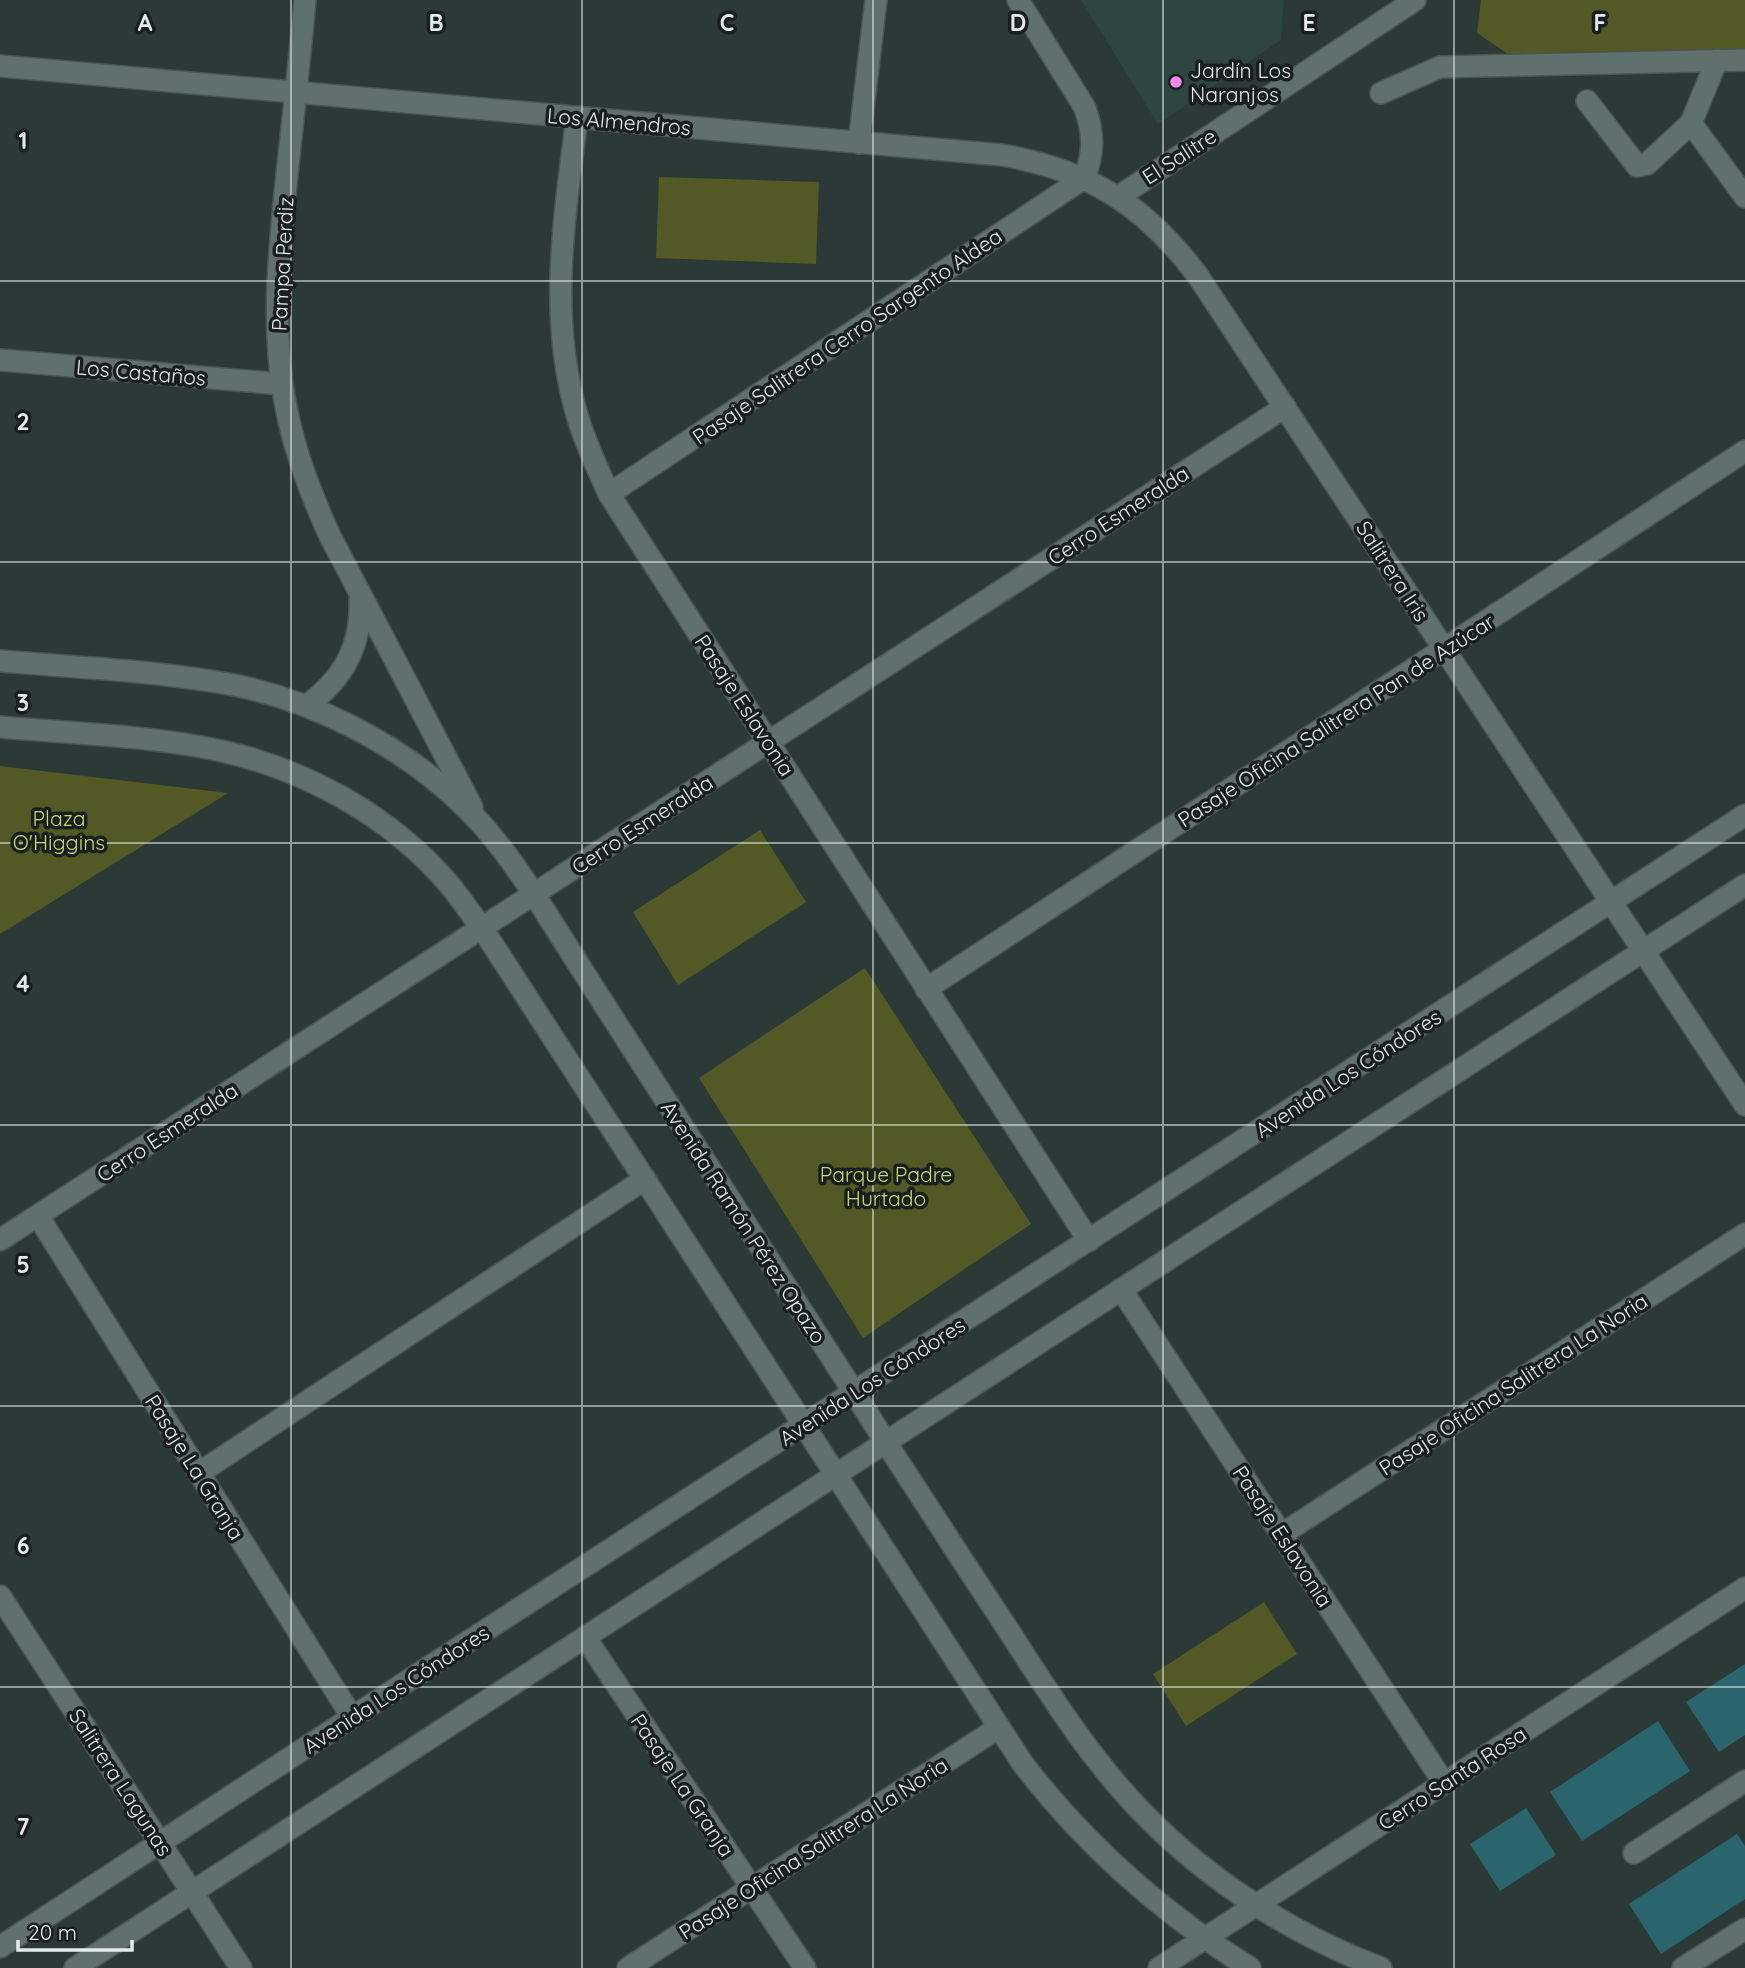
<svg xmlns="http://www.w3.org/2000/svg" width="1745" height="1968" viewBox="0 0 1745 1968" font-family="Quicksand,sans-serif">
  <rect width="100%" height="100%" fill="#2b3a36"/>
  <path fill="#2f453f" d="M1081 0H1284L1281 40 1158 124Z"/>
  <g fill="#525925">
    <path d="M1481 0H1745V59L1508 54 1477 33Z"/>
    <path d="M659 177 819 182 816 264 656 258Z"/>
    <path d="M0 766 228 793 0 934Z"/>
    <path d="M760 830 806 902 678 985 633 912Z"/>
    <path d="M865 968 1031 1224 863 1338 699 1078Z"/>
    <path d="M1264 1602 1297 1654 1186 1726 1153 1674Z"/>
  </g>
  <g fill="#2a656d">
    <path d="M1745 1664V1735L1719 1752 1686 1702Z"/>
    <path d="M1658 1721 1690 1771 1582 1841 1550 1792Z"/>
    <path d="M1526 1808 1556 1855 1500 1891 1470 1844Z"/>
    <path d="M1737 1834 1745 1846V1899L1661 1954 1629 1904Z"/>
  </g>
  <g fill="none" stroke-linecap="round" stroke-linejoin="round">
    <defs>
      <g id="minor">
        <path d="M305 0C300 55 294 110 288 165 279 250 269 336 289 421 298 461 313 499 330 536L472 807"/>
        <path d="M1717 60 1691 123 1745 197"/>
        <path d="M0 66 1002 155C1089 170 1145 205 1198 276L1745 1105"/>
        <path d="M1381 93 1440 67 1745 60"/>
        <path d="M1587 101 1637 166 1647 164 1691 123"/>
        <path d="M577 117C565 214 549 308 574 404 582 436 596 465 609 494L1089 1241"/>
        <path d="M859 143 876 0"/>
        <path d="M1118 197 1415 0"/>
        <path d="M0 360 282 384"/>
        <path d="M609 494 1084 178C1094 154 1094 134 1085 108L1018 0"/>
        <path d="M0 661C72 667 145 670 217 682 307 696 400 743 465 807 492 833 513 863 534 894 649 1077 769 1258 885 1441 925 1503 966 1566 1007 1628 1049 1693 1089 1758 1143 1813 1209 1881 1293 1935 1381 1968"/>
        <path d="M306 706C344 679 362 645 360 599"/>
        <path d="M0 727C67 733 136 735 202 747 298 764 391 814 453 889 463 902 472 915 482 928L1023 1764C1086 1846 1162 1913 1250 1968"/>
        <path d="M926 989 1745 451"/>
        <path d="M38 1216 352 1717"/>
        <path d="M0 1240 1285 407"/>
        <path d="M1121 1289 1444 1783"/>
        <path d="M199 1473 645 1179"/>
        <path d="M1282 1534 1745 1234"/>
        <path d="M0 1596 241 1968"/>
        <path d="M585 1637 805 1968"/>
        <path d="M1634 1853 1745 1781"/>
        <path d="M0 1947 449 1654 1745 815"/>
        <path d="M75 1968 1745 885"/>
        <path d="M628 1968 998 1728"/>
        <path d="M1159 1968 1745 1588"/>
        <path d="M1683 1968 1745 1929"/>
      </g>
    </defs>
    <use href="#minor" stroke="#495652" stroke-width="24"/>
    <use href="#minor" stroke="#60706c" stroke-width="21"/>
  </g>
  <path fill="none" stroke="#e3ecea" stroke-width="2" stroke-opacity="0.55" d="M291 0V1968M582 0V1968M873 0V1968M1163 0V1968M1454 0V1968M0 281H1745M0 562H1745M0 843H1745M0 1125H1745M0 1406H1745M0 1687H1745"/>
  <circle fill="#f688ed" stroke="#191f1e" stroke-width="2.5" cx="1176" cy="82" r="7"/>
  <g text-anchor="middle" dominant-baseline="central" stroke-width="7" stroke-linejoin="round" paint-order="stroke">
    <g font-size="21" fill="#e3ecea" stroke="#191f1e" text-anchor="start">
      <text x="1190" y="70">Jardín Los<tspan x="1190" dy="24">Naranjos</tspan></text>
    </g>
    <g font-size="21" fill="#e3ecea" stroke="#191f1e">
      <text transform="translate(619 121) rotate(5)">Los Almendros</text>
      <text transform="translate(1179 156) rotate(-33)">El Salitre</text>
      <text transform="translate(282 264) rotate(-87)">Pampa Perdiz</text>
      <text transform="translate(847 336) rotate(-34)">Pasaje Salitrera Cerro Sargento Aldea</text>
      <text transform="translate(141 372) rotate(5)">Los Castaños</text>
      <text transform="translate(1118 515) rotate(-33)">Cerro Esmeralda</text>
      <text transform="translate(1393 571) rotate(57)">Salitrera Iris</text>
      <text transform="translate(745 705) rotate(57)">Pasaje Eslavonia</text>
      <text transform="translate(1336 720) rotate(-33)">Pasaje Oficina Salitrera Pan de Azúcar</text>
      <text transform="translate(642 824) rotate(-33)">Cerro Esmeralda</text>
      <text transform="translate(1348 1073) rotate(-33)">Avenida Los Cóndores</text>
      <text transform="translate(167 1132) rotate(-33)">Cerro Esmeralda</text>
      <text transform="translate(744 1222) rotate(57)">Avenida Ramón Pérez Opazo</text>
      <text transform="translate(872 1381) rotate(-33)">Avenida Los Cóndores</text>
      <text transform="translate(1513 1384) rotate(-33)">Pasaje Oficina Salitrera La Noria</text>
      <text transform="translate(195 1467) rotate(58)">Pasaje La Granja</text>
      <text transform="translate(1283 1536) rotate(57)">Pasaje Eslavonia</text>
      <text transform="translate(396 1689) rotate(-33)">Avenida Los Cóndores</text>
      <text transform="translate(1452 1778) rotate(-33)">Cerro Santa Rosa</text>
      <text transform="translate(121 1782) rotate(57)">Salitrera Lagunas</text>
      <text transform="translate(683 1785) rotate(56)">Pasaje La Granja</text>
      <text transform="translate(813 1848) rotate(-33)">Pasaje Oficina Salitrera La Noria</text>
    </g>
    <g font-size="21" fill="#c9d86d" stroke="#191f1e">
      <text x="59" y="818">Plaza<tspan x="59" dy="24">O'Higgins</tspan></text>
      <text x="886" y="1174">Parque Padre<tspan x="886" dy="24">Hurtado</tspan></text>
    </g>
  </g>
  <g font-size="23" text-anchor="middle" font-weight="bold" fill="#e3ecea" stroke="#191f1e" stroke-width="7" stroke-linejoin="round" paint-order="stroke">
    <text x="145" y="31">A</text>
    <text x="436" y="31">B</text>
    <text x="727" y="31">C</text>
    <text x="1018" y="31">D</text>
    <text x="1309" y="31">E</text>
    <text x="1600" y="31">F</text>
    <text x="23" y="149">1</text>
    <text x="23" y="430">2</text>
    <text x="23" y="711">3</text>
    <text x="23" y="992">4</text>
    <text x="23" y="1273">5</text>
    <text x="23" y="1554">6</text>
    <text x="23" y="1835">7</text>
  </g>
  <path d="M18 1940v10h114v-10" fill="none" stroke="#e3ecea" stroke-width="3.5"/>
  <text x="28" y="1940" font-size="21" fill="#e3ecea" stroke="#191f1e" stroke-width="5" paint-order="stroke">20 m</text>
</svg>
